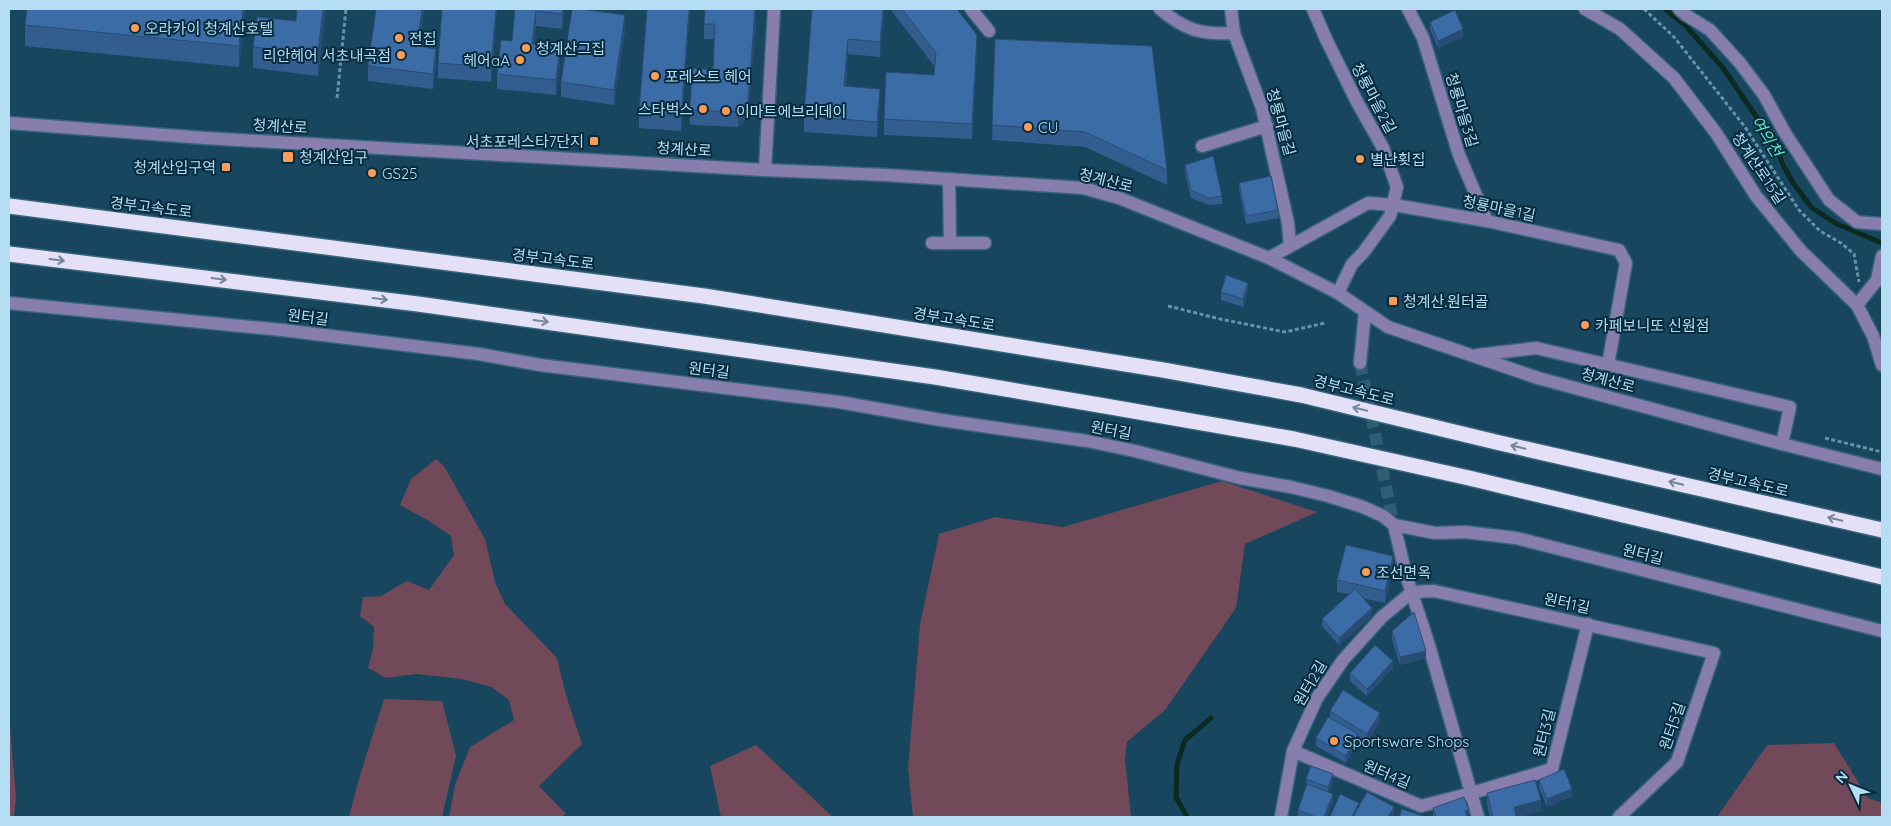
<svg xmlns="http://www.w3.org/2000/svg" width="1891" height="826" viewBox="0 0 1891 826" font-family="Quicksand,'Noto Sans KR',sans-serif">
  <rect width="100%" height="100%" fill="#17465e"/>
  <g fill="#714959">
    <path d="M436 459 444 466 485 539 495 582 505 604 557 658 566 695 582 744 539 786 566 814 561 817H449L455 785 470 747 514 720 509 700 492 687 461 679 416 674 386 678 368 668 373 649 374 627 360 616 363 597 381 596 407 581 429 590 454 555 451 536 429 521 400 505 411 479Z"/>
    <path d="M1222 481 1317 512 1245 544 1236 608 1165 710 1127 742 1125 759 1131 817H913L908 768 920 625 939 534 995 517 1063 527Z"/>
    <path d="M384 699 442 701 456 756 442 817H349L358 782Z"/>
    <path d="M9 715 16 798 14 817H9Z"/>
    <path d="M1834 743 1868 798 1882 803V817H1717L1767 745Z"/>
    <path d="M756 745 833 817H721L710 766Z"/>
  </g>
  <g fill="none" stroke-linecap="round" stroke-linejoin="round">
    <g stroke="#0b2a22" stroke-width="5">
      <path d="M1665 9 1686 26 1723 68 1775 144 1783 165 1793 183 1812 208 1837 224 1882 243"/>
      <path d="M1187 817 1176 797 1177 764 1185 740 1211 718"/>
    </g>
    <path stroke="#2f5d74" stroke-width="12" stroke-dasharray="12 6" stroke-linecap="butt" d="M1360 363 1394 525"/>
    <defs>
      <g id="minor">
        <path d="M971 9 989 31"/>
        <path d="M1160 9C1185 30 1201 35 1234 33"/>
        <path d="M1231 9 1234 33 1262 108 1288 223 1290 246"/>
        <path d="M1313 9 1326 39 1356 100 1383 148 1397 187 1390 216 1363 253 1352 264 1338 293"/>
        <path d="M1408 9 1423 38 1459 155 1487 221"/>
        <path d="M1585 9 1620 29 1674 78 1716 133 1756 196 1801 251 1857 305 1873 336 1882 365"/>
        <path d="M1679 9 1686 15 1710 30 1740 63 1764 95 1785 133 1829 200 1857 222 1882 224"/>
        <path d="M9 123 205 138 765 170 886 175 1083 188 1119 198 1269 258 1338 293 1388 327 1538 378 1782 444 1882 469"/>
        <path d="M1202 146 1267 126"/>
        <path d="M765 170 774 9"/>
        <path d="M949 179 950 243H985"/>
        <path d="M932 243H950"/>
        <path d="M1269 258 1368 203 1394 205 1487 221 1619 250 1626 263 1608 365"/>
        <path d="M9 303 282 330 479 354 540 365 839 402 941 420 1087 441 1135 451 1240 478 1291 487 1328 496 1363 507 1383 516 1394 525 1435 533 1465 532 1516 538 1882 631"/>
        <path d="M1857 305 1877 280 1882 256"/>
        <path d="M1477 355 1536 348 1790 407 1782 444"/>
        <path d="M1360 363 1365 312"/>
        <path d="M1394 525 1406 575 1428 642 1478 817"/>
        <path d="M1293 751 1421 806 1472 793 1552 769 1588 624"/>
        <path d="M1281 817 1293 751 1317 698 1343 660 1382 617 1412 592 1434 591 1714 653 1677 762 1619 817"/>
      </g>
      <g id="highway">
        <path d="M9 206 704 296 1163 370 1301 395 1500 443 1882 530"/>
        <path d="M9 254 418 304 935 377 1105 406 1294 439 1469 478 1882 577"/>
      </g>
    </defs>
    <use href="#minor" stroke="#37647c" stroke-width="15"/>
    <use href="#highway" stroke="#37647c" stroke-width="18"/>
    <g stroke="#6792aa" stroke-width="3" stroke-dasharray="4 2.5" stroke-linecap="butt">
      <path d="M1644 9 1674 37 1745 127 1799 210 1820 231 1841 243 1854 254 1859 282"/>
      <path d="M337 98 346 9"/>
      <path d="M1168 306 1220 319 1285 332 1325 323"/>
      <path d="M1825 438 1882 452"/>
    </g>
    <use href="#minor" stroke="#887ead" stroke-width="12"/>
    <use href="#highway" stroke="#e4e0f7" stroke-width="15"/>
  </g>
  <g fill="#335d8f">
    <path d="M27 9H245L239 67 25 46V25Z"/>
    <path d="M297 9H326L318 76 253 68V47L296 21Z"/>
    <path d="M424 9 419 47 436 64 433 89 368 81V66Z"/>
    <path d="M442 9H497L491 82 438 78V63Z"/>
    <path d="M515 9H564L562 29 536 26 534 45 560 62 556 95 497 89V74L512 41Z"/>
    <path d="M647 9H690L681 131 639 128V113Z"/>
    <path d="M812 9H884L880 57 848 54 846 87 880 104 877 137 804 132V116Z"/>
    <path d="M890 9H957L977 50 972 139 884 135V119L934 75 935 67Z"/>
    <path d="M1430 22 1463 37 1438 48 1430 29Z"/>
    <path d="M756 23 748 117 738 127 690 125V110L713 70 715 39H704V24Z"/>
    <path d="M625 30 614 105 561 97V82Z"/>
    <path d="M995 39 1167 170V185L1085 147 992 140Z"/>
    <path d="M1185 165 1222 196V204L1209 205 1191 198 1185 172Z"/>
    <path d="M1239 183 1278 210V218L1246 224 1239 190Z"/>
    <path d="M1248 290 1243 307 1221 300V292Z"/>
    <path d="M1393 567 1385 603 1362 598 1372 616 1339 645 1322 626V619L1349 594 1337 592V580Z"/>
    <path d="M1392 631 1426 658 1400 665 1392 639Z"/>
    <path d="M1393 668 1367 696 1350 681V673Z"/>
    <path d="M1330 711 1380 721 1367 742 1358 736V742L1346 763 1316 746V738L1330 719Z"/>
    <path d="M1306 779 1333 781 1329 793 1333 802 1327 817H1298V810L1306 787Z"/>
    <path d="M1539 780 1572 796 1547 807 1539 787Z"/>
    <path d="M1487 793 1541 811 1518 817H1490L1487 804Z"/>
    <path d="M1433 808 1469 817H1433Z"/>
  </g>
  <g fill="#294c74">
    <path d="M243 9H245L239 67V46Z"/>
    <path d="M323 9H326L318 76V54Z"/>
    <path d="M422 9H424L417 61V46Z"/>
    <path d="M496 9H497L491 82V67Z"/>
    <path d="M563 9H564L562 29V14Z"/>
    <path d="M689 9H690L681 131V116Z"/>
    <path d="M756 9V23L748 117 738 127V112Z"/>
    <path d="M883 9H884V13L880 57V42Z"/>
    <path d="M536 11V26L532 59V44Z"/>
    <path d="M625 15V30L614 105V90Z"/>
    <path d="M1463 29V37L1438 48V41Z"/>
    <path d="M977 35V50L972 139V124Z"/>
    <path d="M848 39V54L844 102V86Z"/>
    <path d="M560 47V62L556 95V80Z"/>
    <path d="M436 49V64L433 89V74Z"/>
    <path d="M880 89V104L877 137V122Z"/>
    <path d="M1248 283V290L1243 307V299Z"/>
    <path d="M1393 556V567L1385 603V591Z"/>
    <path d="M1372 608V616L1339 645V638Z"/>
    <path d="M1426 651V658L1400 665V657Z"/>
    <path d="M1393 661V668L1367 696V689Z"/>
    <path d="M1380 713V721L1367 742V734Z"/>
    <path d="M1358 734V742L1346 763V756Z"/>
    <path d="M1333 774V781L1328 795V787Z"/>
    <path d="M1572 789V796L1547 807V799Z"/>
    <path d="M1333 794V802L1327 817H1324Z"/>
    <path d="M1541 800V811L1518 817H1514V807Z"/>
    <path d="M1394 807V817H1388Z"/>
    <path d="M1469 810V817H1465V811Z"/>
  </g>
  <g fill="#3b6ca6" stroke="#294c74">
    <path d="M27 9H243L239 46 25 25Z"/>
    <path d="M297 9H323L318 54 253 47 257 17 296 21Z"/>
    <path d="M376 9H422L417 46 436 49 433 74 368 66Z"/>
    <path d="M442 9H496L491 67 438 63Z"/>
    <path d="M515 9H563L562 14 536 11 532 44 560 47 556 80 497 74 501 40 512 41Z"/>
    <path d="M572 9H580L625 15 614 90 561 82Z"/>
    <path d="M647 9H689L681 116 639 113Z"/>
    <path d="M705 9H755L748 102 738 112 690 110 692 68 713 70 715 24H704Z"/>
    <path d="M812 9H883L880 42 848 39 844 86 880 89 877 122 804 116Z"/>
    <path d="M902 9H957L977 35 972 124 884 119 886 72 934 75 936 53Z"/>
    <path d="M1455 10 1463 29 1438 41 1430 22Z"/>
    <path d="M995 39 1152 46 1167 170 1085 132 992 125Z"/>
    <path d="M1213 156 1222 196 1209 198 1191 190 1185 165Z"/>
    <path d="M1271 176 1278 210 1246 216 1239 183Z"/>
    <path d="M1226 275 1248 283 1243 299 1221 292Z"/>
    <path d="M1346 545 1393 556 1385 591 1337 580Z"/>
    <path d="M1355 589 1372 608 1339 638 1322 619Z"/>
    <path d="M1414 612 1426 651 1400 657 1392 631Z"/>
    <path d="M1375 645 1393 661 1367 689 1350 673Z"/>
    <path d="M1343 690 1380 713 1367 734 1330 711Z"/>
    <path d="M1328 717 1358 734 1346 756 1316 738Z"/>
    <path d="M1311 766 1333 774 1328 787 1306 779Z"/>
    <path d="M1564 769 1572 789 1547 799 1539 780Z"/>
    <path d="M1535 780 1541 800 1514 807 1516 817H1493L1487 793Z"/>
    <path d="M1307 784 1333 794 1324 817H1316L1298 810Z"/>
    <path d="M1367 792 1394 807 1388 817H1353Z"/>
    <path d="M1340 794 1359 803 1352 817H1330Z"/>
    <path d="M1464 797 1469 810 1465 811 1467 817H1436L1433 808Z"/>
    <path d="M1402 809 1426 817H1399Z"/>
  </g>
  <defs><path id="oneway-shaft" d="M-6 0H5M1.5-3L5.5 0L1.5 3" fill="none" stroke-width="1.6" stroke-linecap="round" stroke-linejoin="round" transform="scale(1.25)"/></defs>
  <g stroke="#74869a">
    <use href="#oneway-shaft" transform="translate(57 260) rotate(7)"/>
    <use href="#oneway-shaft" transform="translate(219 279) rotate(7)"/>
    <use href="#oneway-shaft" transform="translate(380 299) rotate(7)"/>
    <use href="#oneway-shaft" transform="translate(541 321) rotate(8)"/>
    <use href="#oneway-shaft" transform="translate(1360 409) rotate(-166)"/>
    <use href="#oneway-shaft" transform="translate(1518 447) rotate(-167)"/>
    <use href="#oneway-shaft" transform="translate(1676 483) rotate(-167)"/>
    <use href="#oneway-shaft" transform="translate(1835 519) rotate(-167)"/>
  </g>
  <g fill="#fe9c57" stroke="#042b3e" stroke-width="2">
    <circle cx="135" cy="28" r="5"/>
    <circle cx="399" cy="38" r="5"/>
    <circle cx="526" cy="48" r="5"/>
    <circle cx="401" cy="55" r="5"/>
    <circle cx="520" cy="60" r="5"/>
    <circle cx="655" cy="76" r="5"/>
    <circle cx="703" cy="109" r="5"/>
    <circle cx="726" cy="111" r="5"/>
    <circle cx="1028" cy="127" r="5"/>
    <rect x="589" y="136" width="10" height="10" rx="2.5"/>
    <rect x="282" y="151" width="12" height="12" rx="2.5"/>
    <circle cx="1360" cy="159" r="5"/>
    <rect x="221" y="162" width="10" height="10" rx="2.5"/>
    <circle cx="372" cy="173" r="5"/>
    <rect x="1388" y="296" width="10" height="10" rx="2.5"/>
    <circle cx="1585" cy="325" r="5"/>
    <circle cx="1366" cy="572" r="5"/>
    <circle cx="1334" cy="741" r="5"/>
  </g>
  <g text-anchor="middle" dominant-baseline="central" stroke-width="4" stroke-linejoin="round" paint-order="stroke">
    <g font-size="15" fill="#b5ddf4" stroke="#042b3e" text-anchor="start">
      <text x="145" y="28">오라카이 청계산호텔</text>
      <text x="409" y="38">전집</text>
      <text x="536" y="48">청계산그집</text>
      <text x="391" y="55" text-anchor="end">리안헤어 서초내곡점</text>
      <text x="510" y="60" text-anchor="end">헤어aA</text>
      <text x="665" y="76">포레스트 헤어</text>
      <text x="693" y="109" text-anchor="end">스타벅스</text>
      <text x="736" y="111">이마트에브리데이</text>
      <text x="1038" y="127">CU</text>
      <text x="584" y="141" text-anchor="end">서초포레스타7단지</text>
      <text x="299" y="157">청계산입구</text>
      <text x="1370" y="159">별난횟집</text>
      <text x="216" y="167" text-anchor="end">청계산입구역</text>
      <text x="382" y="173">GS25</text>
      <text x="1403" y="301">청계산.원터골</text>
      <text x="1595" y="325">카페보니또 신원점</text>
      <text x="1376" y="572">조선면옥</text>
      <text x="1344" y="741">Sportsware Shops</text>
    </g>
    <g font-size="15" fill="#b5ddf4" stroke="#042b3e">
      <text transform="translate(1374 98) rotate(62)">청룡마을2길</text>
      <text transform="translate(1462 110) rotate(73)">청룡마을3길</text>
      <text transform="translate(1281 122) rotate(74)">청룡마을길</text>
      <text transform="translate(280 126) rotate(3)">청계산로</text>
      <text transform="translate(684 149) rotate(3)">청계산로</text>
      <text transform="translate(1759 168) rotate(56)">청계산로15길</text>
      <text transform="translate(1106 180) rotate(14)">청계산로</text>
      <text transform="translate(151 207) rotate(7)">경부고속도로</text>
      <text transform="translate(1499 208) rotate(12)">청룡마을1길</text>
      <text transform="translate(553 259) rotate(7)">경부고속도로</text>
      <text transform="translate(308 317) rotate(7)">원터길</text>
      <text transform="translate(954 319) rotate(9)">경부고속도로</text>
      <text transform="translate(709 370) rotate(7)">원터길</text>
      <text transform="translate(1608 380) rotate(15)">청계산로</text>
      <text transform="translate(1354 390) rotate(14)">경부고속도로</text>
      <text transform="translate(1111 430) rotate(11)">원터길</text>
      <text transform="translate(1748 482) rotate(13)">경부고속도로</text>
      <text transform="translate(1643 554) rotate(14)">원터길</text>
      <text transform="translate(1567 603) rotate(12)">원터1길</text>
      <text transform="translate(1310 683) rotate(-60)">원터2길</text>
      <text transform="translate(1672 726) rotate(-71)">원터5길</text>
      <text transform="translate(1544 733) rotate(-76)">원터3길</text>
      <text transform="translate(1387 774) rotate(23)">원터4길</text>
    </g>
    <g font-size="16" font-style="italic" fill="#60e7c6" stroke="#042b3e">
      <text transform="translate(1767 136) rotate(59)">여의천</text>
    </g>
  </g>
  <rect width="1891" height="826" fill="none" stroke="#b5ddf4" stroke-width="20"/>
  <g transform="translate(1851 786) rotate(313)" stroke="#042b3e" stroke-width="4" paint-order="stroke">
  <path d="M0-4L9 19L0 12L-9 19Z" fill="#b5ddf4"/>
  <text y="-8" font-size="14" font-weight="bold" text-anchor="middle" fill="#b5ddf4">N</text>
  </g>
</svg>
